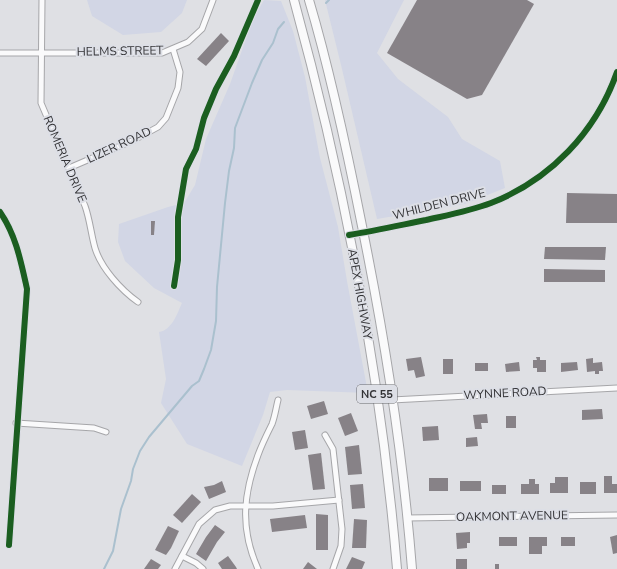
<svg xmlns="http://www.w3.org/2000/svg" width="617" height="569" viewBox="0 0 617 569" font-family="'Nunito Sans',sans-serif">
  <rect width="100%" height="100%" fill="#dfe0e4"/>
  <g fill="#d2d6e5">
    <path d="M87 0H187L182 13 161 32 123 35 92 16Z"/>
    <path d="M264 0 281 1 293 31 305 77 320 158 338 227 347 281 368 393 287 390 270 392 263 415 242 466 187 444 161 403 166 379 159 332C172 330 177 314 182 303L154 288 125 261 118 242 119 224 168 207 184 203 195 185 206 139 230 84 253 19Z"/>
    <path d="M325 0H404L377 53 398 79 448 117 462 139 500 161 505 188 465 204 377 219 342 69Z"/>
  </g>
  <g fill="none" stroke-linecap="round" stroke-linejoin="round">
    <g stroke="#aac0ce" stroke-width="2">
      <path d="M326 3 329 0"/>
      <path d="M104 569 113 551 121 509 131 481 133 469 140 451 149 437 192 386 199 381 204 369 211 350 216 321 217 287 225 203 229 171 234 148 235 128 252 83 262 60 273 43 278 29 284 22"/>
    </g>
  </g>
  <g fill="#878287">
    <path d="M417 0H527L534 4 482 95 467 99 387 53Z"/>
    <path d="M221 33 229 41 206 66 197 59Z"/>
    <path d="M567 193 617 194V223H566Z"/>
    <path d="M151 221H155L154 235H151Z"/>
    <path d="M545 247H606L605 260 544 259Z"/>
    <path d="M544 269 605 270V282H544Z"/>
    <path d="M421 357 425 376 416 378 414 370 408 371 406 359Z"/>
    <path d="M536 357H540V360H546V372H537V368H533V360H537Z"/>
    <path d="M593 358V363L602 362 603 371H599V374H595V371L587 372 586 359Z"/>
    <rect x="443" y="359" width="10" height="15"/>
    <path d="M519 362 520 371 506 372 505 364Z"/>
    <path d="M577 362 578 370 561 372V363Z"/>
    <rect x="475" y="363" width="13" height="8"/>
    <path d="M324 401 328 414 311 419 307 406Z"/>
    <path d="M602 409 603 419 582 420V410Z"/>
    <path d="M351 413 358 431 345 436 338 418Z"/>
    <path d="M487 414 488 423H481L482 429H475L473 415Z"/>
    <rect x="506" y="416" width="10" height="12"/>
    <path d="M438 426 439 440 423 441 422 427Z"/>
    <path d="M305 430 308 448 295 450 292 432Z"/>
    <path d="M477 437 478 446 466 447V438Z"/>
    <path d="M359 445 362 474 348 475 345 447Z"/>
    <path d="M321 453 325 489 313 490 308 455Z"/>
    <path d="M604 476H612V484H617V493H604Z"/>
    <path d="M555 477H568V493H550V483H555Z"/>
    <rect x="429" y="478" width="19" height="13"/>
    <path d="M529 479H535V484H539V494H521V484H529Z"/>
    <path d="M222 481 226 492 209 499 204 487 214 485Z"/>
    <rect x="460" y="481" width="21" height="10"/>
    <rect x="580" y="482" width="16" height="12"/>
    <path d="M363 484 365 508 352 509 350 485Z"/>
    <rect x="492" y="485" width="14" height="9"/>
    <path d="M192 494 201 502 182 523 173 515Z"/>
    <path d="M316 514 328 515V550H316Z"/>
    <path d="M305 515 307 528 272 532 270 519Z"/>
    <path d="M354 519 367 520 366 548H352Z"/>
    <path d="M215 525 225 532 217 542 206 561 196 554 206 537Z"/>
    <path d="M168 526 179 531 171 548 166 555 155 550Z"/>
    <path d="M470 532V543H467V548L457 549 456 533Z"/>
    <path d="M617 535V553L613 554 610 537Z"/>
    <rect x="499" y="537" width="18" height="9"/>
    <path d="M529 537H547V546H542V554H529Z"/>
    <rect x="561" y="537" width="14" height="9"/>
    <path d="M228 556 236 567 237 569H222L218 563Z"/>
    <path d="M352 557 365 562 362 569H346Z"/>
    <path d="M151 559 161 565 158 569H144Z"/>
    <rect x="456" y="559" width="11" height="10"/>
    <path d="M308 562 317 569H303Z"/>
    <rect x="495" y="564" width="4" height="5"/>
  </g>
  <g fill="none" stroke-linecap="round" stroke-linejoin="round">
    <defs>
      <g id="minor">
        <path d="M42 0 41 103 85 206C90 220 91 234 95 248 101 268 121 290 138 302"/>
        <path d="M0 53H162L188 42 202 29 213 0"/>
        <path d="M69 168 134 140 158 127 166 118 178 88 180 72 173 49"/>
        <path d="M0 212C16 235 21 262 27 289L9 545"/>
        <path d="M349 235C375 231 401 225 426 220 448 215 470 211 491 203 550 180 596 132 617 72"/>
        <path d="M392 400 617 388"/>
        <path d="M16 423 94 428 106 432"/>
        <path d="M325 435 333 449 342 529 341 546 333 569"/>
        <path d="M407 518 617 515"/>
        <path d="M182 556 196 563 203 569"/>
        <path d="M175 569 199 524 215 510 230 506H273L339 500"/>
        <path d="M258 569C240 529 243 495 258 455 262 444 267 434 272 424 275 416 276 408 278 400"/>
      </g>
      <g id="primary">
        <path d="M294 0C345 186 381 377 397 569"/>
        <path d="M309 0C331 74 347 150 362 226 385 339 403 454 412 569"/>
      </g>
    </defs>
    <use href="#minor" stroke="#a6a6a9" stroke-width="7"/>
    <use href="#primary" stroke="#a6a6a9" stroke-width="10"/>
    <use href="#minor" stroke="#fafafb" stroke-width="5"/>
    <use href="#primary" stroke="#fafafb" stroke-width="8"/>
    <defs>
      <g id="cycleway">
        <path d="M0 212C16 235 21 262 27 289L9 545"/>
        <path d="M349 235C375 231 401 225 426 220 448 215 470 211 491 203 550 180 596 132 617 72"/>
        <path d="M174 286 178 260V217L186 169 196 149 204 118 216 89 234 56 258 0"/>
      </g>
    </defs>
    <use href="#cycleway" stroke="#dddfe6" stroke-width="8"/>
    <use href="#cycleway" stroke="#1b5e20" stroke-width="6"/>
  </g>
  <g text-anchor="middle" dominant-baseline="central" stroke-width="4" stroke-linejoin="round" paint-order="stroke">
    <rect fill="#dddfe6" stroke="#65666a" stroke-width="1" x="357" y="385" width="40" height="18" rx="3"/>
    <g font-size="11" font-weight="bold" fill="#323235">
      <text x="377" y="394">NC 55</text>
    </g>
    <g font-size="12" fill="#323235" stroke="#dddfe6">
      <text transform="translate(120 51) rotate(-1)">HELMS STREET</text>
      <text transform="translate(119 145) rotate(-25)">LIZER ROAD</text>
      <text transform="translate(65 159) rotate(67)">ROMERIA DRIVE</text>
      <text transform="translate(439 204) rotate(-14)">WHILDEN DRIVE</text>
      <text transform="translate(360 294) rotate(80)">APEX HIGHWAY</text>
      <text transform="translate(505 393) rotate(-3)">WYNNE ROAD</text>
      <text transform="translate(512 516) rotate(-1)">OAKMONT AVENUE</text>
    </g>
  </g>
</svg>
